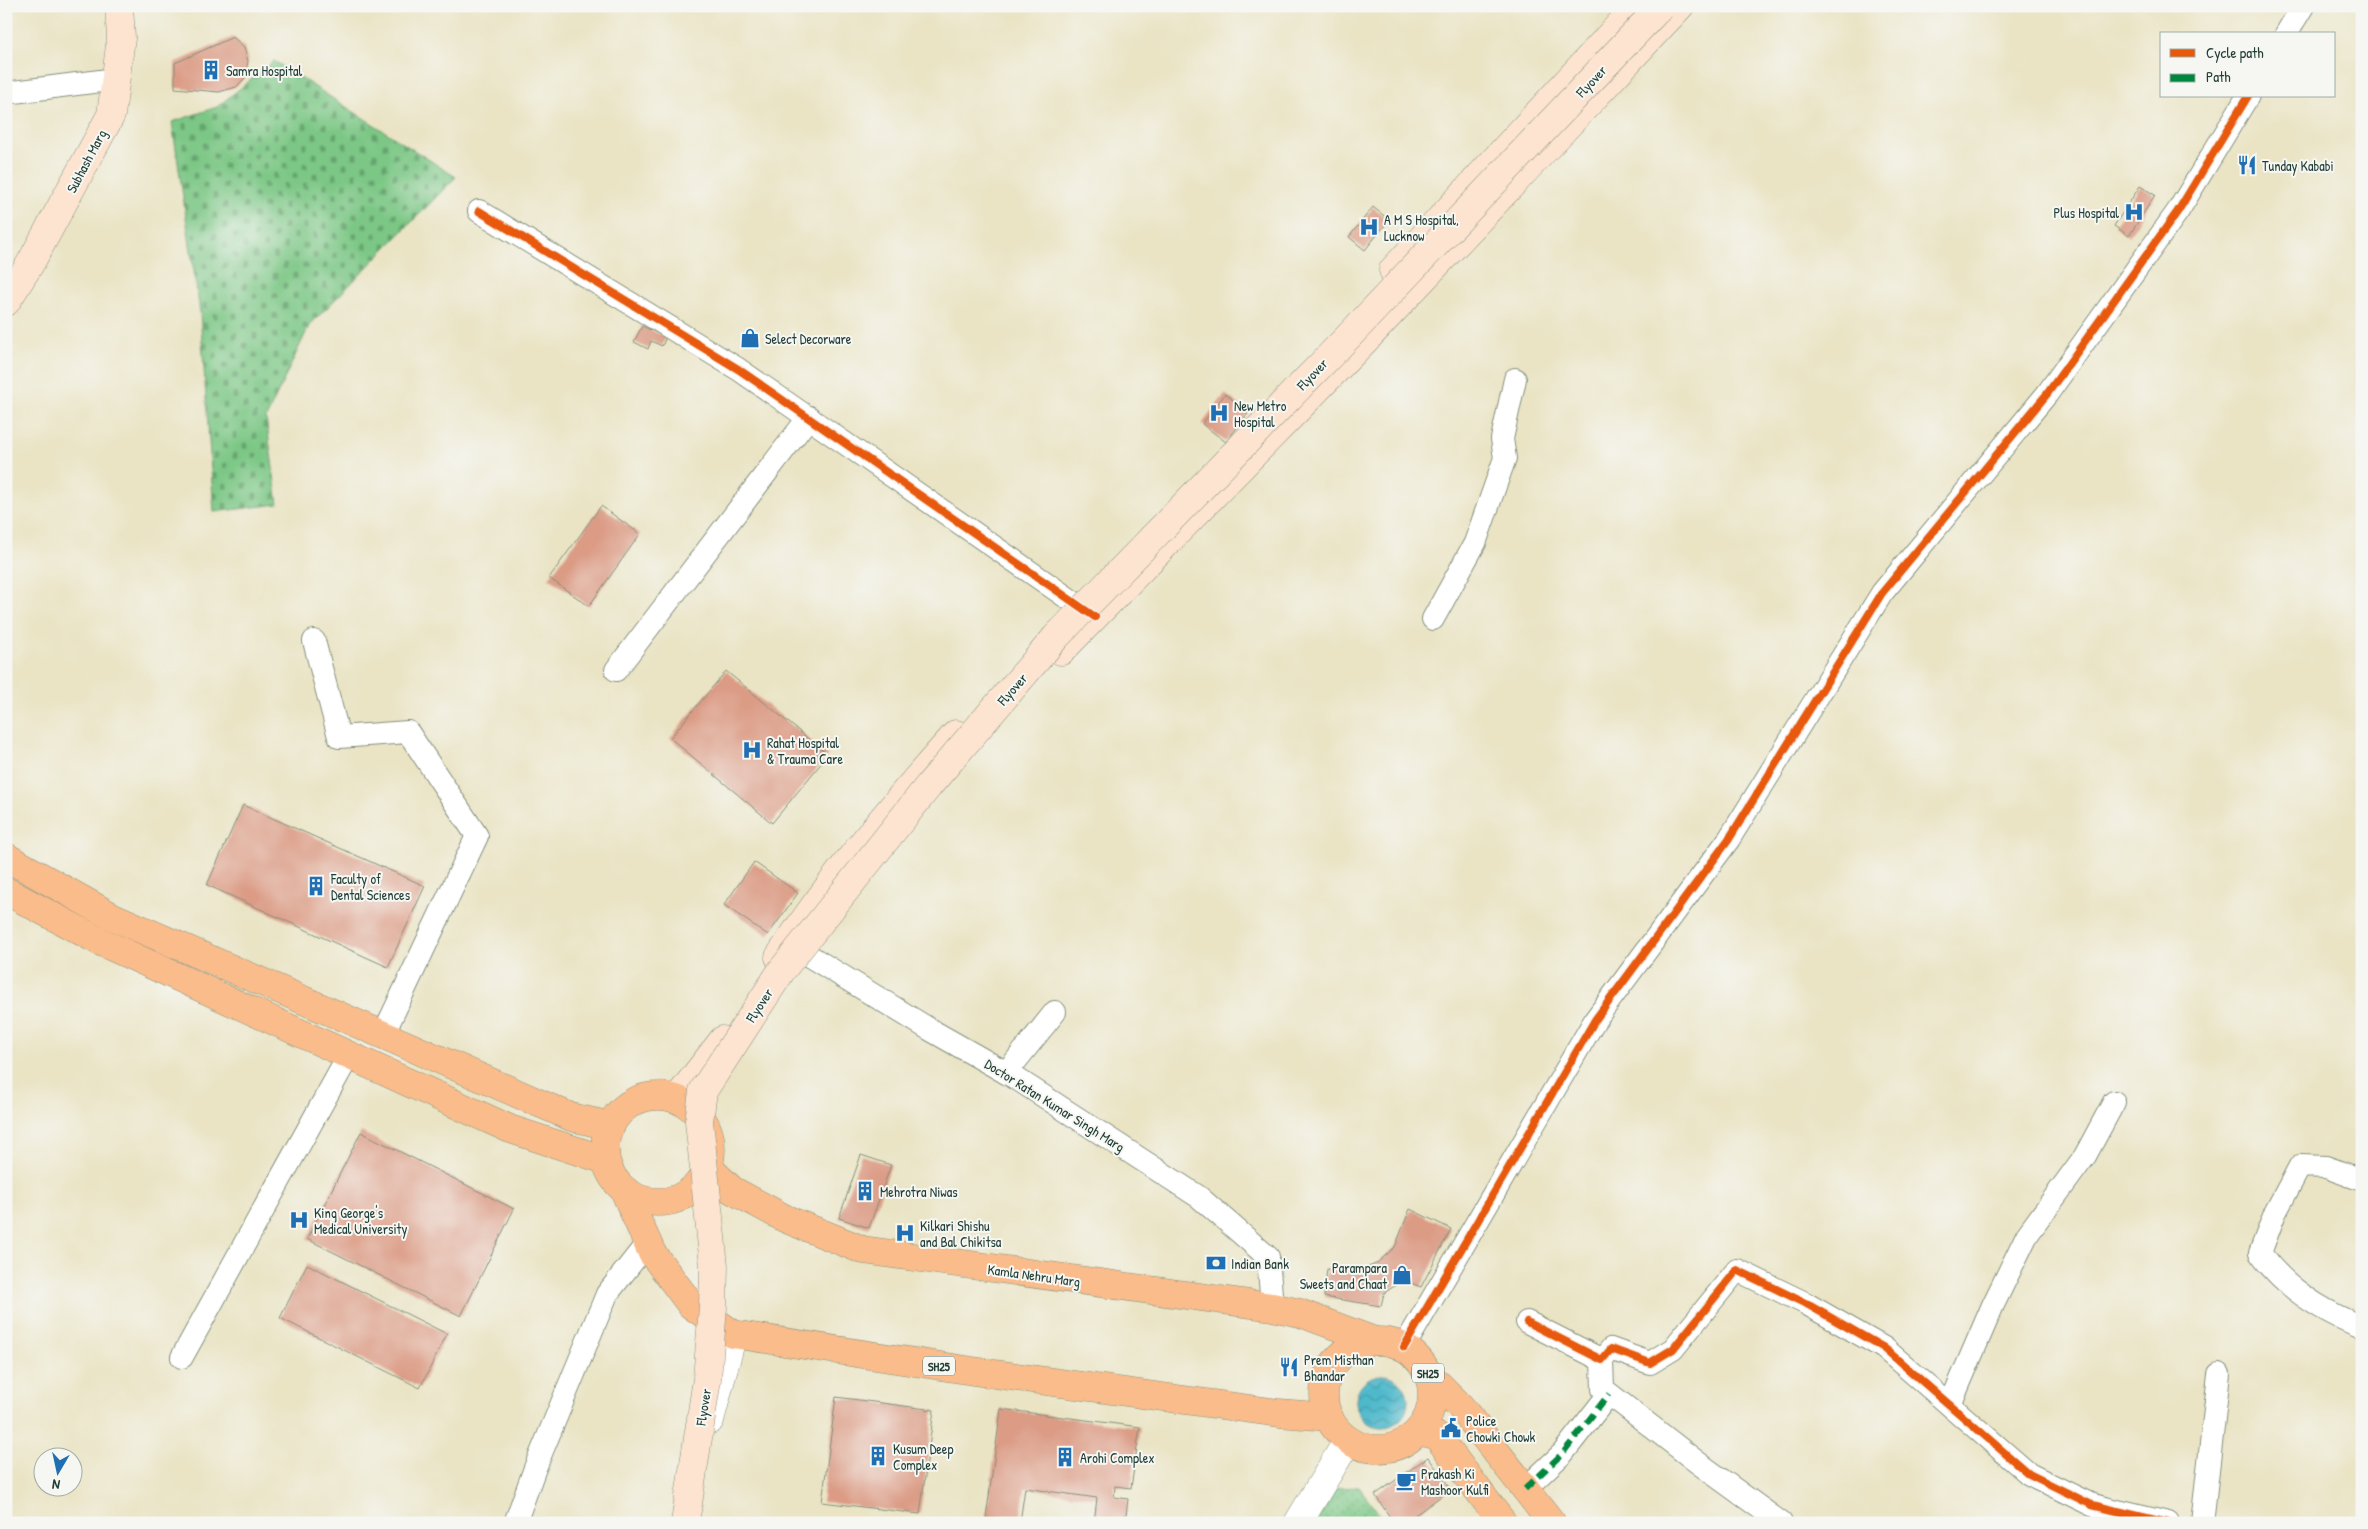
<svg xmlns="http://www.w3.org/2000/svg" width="2368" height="1529" viewBox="0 0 2368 1529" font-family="'Patrick Hand',sans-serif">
  <defs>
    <pattern id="grass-dots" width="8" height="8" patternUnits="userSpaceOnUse" patternTransform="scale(1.25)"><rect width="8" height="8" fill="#7cc785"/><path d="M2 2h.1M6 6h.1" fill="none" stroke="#65a36e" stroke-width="1.8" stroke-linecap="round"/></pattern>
    <pattern id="cemetery-stones" width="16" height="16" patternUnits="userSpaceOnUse" patternTransform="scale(1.25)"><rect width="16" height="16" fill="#7cc785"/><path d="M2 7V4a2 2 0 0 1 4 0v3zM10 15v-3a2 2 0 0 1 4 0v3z" fill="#65a36e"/></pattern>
    <pattern id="water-waves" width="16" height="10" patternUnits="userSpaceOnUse" patternTransform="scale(1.25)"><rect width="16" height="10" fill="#4fb9cc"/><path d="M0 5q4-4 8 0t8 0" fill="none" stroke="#4198a6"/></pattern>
  </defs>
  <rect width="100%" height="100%" fill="#f6f6f2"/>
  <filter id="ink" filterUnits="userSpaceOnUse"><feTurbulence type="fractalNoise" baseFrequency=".02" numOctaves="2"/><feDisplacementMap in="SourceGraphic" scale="10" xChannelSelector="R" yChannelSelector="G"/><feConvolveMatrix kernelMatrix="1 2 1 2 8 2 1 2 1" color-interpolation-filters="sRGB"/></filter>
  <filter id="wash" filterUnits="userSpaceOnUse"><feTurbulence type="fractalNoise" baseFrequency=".0096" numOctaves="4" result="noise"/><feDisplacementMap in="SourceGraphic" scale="20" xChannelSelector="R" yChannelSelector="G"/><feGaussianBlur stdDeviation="1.12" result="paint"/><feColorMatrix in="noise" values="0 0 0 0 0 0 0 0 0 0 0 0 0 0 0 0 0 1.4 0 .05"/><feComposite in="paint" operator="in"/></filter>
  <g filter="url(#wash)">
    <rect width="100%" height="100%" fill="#eae4c5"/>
    <path fill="url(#grass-dots)" stroke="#4e825c" d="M1359 1487 1386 1523H1316L1336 1488Z"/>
    <path fill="url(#cemetery-stones)" stroke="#4e825c" d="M274 61 456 177 309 326 266 418 278 504 214 512 200 312 172 122 217 107Z"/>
    <circle fill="url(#water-waves)" stroke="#377b80" cx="1382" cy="1401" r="26"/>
    <g id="blocks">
      <g fill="#db9b85">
        <path d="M233 37 244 47 248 61 245 78 236 87 219 92 175 88V63Z"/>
        <path d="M2140 186 2155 195 2129 236 2114 226Z"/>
        <path d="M1373 207 1389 220 1365 250 1349 237Z"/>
        <path d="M642 326 666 337 662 346 651 341 648 349 634 342Z"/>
        <path d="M1225 394 1249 412 1226 442 1202 424Z"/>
        <path d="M601 506 640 534 589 606 549 578Z"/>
        <path d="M726 671 828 755 772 823 670 738Z"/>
        <path d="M243 805 425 886 388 967 207 885Z"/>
        <path d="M754 862 798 893 768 935 724 905Z"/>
        <path d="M361 1132 514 1209 461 1316 307 1239Z"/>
        <path d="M861 1155 891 1165 869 1228 839 1218Z"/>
        <path d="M1410 1209 1451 1229 1421 1287 1411 1283H1399L1384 1293 1381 1306 1324 1297 1327 1269 1358 1271 1376 1264 1395 1247Z"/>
        <path d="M307 1264 447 1334 420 1388 280 1318Z"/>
        <path d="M836 1397 934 1410 920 1514 822 1502Z"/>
        <path d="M1001 1409 1140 1427 1131 1488 1115 1486 1114 1497 1128 1499 1125 1523H1094L1097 1498 1025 1488 1020 1522 986 1518Z"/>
        <path d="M1428 1457 1451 1489 1404 1523H1394L1375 1495Z"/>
      </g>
    </g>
  </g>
  <g filter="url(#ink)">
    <use href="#blocks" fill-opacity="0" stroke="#84907c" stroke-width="1"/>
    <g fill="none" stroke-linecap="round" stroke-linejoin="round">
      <defs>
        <g id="minor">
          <path d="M2286 34 2303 6"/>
          <path d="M6 93 116 79"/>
          <path d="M479 211 738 369 1095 617"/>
          <path d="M1433 619 1475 543 1505 458 1502 439 1515 379"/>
          <path d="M314 641 339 737 408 732 477 836 383 1035"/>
          <path d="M616 670 809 417"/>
          <path d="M788 943 929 1029 1017 1079 1199 1197 1268 1257 1272 1307"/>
          <path d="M1006 1073 1055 1012"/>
          <path d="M2362 1180 2326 1167 2300 1166 2275 1213 2260 1253C2286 1289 2321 1311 2362 1327"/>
          <path d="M1527 1322 1602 1360 1611 1349 1650 1363 1673 1349 1737 1270 1805 1303 1884 1348 2029 1474 2092 1505 2168 1523"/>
          <path d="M1404 1347 1595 1020 1729 839 1882 593 2047 394 2178 211 2248 96"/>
          <path d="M182 1357 349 1055"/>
          <path d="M1602 1360 1603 1389 1697 1462 1781 1523"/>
          <path d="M1950 1405 1993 1305 2027 1235 2085 1156 2114 1102"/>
          <path d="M1525 1489 1563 1453 1609 1394"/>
          <path d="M515 1523 535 1468 607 1294 648 1242"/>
          <path d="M2202 1523 2219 1374"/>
        </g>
        <g id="tertiary">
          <path d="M710 1420 733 1334"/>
          <path d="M1298 1523 1348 1440"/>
        </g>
        <g id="secondary">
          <path d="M1393 270 1637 6"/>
          <path d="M6 302 30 264 111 115 121 38 119 6"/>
          <path d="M1061 651 1371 334 1680 6"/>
          <path d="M779 957C831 878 892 805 956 734"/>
          <path d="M678 1098 723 1040"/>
        </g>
        <g id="primary">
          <path d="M6 857 111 916 571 1117 611 1126"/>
          <path d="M6 891 99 941 510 1129 605 1160"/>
          <circle cx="658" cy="1149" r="53"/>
          <path d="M709 1168 732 1190 786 1219 863 1250 1272 1307 1300 1313 1375 1341"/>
          <path d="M624 1190 652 1253 691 1305 733 1334 973 1371 1279 1413 1329 1417"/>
          <circle cx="1378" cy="1395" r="54"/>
          <path d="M1428 1374 1460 1406 1552 1523"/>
          <path d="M1419 1431 1437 1436 1503 1523"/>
        </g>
      </defs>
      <use href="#minor" stroke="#84907c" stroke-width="24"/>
      <use href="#tertiary" stroke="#84907c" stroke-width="29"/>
      <use href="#secondary" stroke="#84907c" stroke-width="29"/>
      <use href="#primary" stroke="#84907c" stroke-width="29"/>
      <use href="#minor" stroke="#fff" stroke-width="22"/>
      <use href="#tertiary" stroke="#fff" stroke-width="28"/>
      <use href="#secondary" stroke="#fde4d1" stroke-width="28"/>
      <use href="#primary" stroke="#fabc8b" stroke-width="28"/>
      <defs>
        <path id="secondary-bridge" d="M685 1523 707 1379 713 1307 714 1266 699 1121 703 1091 782 970 930 784 1056 637 1347 338 1661 6"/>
      </defs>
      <use href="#secondary-bridge" stroke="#84907c" stroke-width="29" stroke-linecap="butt"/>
      <use href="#secondary-bridge" stroke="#fde4d1" stroke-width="28"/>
      <path stroke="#00873e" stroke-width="6" stroke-dasharray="12 6" stroke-linecap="butt" d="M1525 1489 1563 1453 1609 1394"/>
      <defs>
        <g id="cycleway">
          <path d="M479 211 738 369 1095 617"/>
          <path d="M1527 1322 1602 1360 1611 1349 1650 1363 1673 1349 1737 1270 1805 1303 1884 1348 2029 1474 2092 1505 2168 1523"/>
          <path d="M1404 1347 1595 1020 1729 839 1882 593 2047 394 2178 211 2248 96"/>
        </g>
      </defs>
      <use href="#cycleway" stroke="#f6f6f2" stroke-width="11"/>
      <use href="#cycleway" stroke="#e8590c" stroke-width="8"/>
    </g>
  </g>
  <defs>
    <symbol id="building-bare" viewBox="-9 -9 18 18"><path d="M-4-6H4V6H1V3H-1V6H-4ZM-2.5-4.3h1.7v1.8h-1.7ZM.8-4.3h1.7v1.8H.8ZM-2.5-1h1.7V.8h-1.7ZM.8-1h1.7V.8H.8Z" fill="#1f6fb2" stroke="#f6f6f2" stroke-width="2.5" paint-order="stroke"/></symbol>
    <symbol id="restaurant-bare" viewBox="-9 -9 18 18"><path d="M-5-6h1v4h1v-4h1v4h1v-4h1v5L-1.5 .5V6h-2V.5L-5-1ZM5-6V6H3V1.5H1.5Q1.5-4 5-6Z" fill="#1f6fb2" stroke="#f6f6f2" stroke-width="2.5" paint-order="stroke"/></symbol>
    <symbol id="hospital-bare" viewBox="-9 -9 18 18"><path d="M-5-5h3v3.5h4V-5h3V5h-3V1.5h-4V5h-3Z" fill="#1f6fb2" stroke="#f6f6f2" stroke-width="2.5" paint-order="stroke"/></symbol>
    <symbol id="shop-bare" viewBox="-9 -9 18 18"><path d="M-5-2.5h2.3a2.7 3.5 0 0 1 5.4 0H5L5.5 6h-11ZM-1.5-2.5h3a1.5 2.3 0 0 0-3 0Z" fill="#1f6fb2" stroke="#f6f6f2" stroke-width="2.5" paint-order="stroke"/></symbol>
    <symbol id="bank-bare" viewBox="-9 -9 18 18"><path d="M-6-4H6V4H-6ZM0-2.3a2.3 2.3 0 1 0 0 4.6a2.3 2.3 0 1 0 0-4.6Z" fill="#1f6fb2" stroke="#f6f6f2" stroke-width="2.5" paint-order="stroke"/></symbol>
    <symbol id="civic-bare" viewBox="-9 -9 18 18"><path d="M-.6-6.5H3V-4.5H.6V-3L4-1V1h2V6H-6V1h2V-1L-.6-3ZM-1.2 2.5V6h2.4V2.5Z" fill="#1f6fb2" stroke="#f6f6f2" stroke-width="2.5" paint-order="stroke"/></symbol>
    <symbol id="cafe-bare" viewBox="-9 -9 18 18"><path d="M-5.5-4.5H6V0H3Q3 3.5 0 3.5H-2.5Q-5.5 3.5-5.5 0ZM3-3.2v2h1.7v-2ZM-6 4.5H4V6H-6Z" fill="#1f6fb2" stroke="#f6f6f2" stroke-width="2.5" paint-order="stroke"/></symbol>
  </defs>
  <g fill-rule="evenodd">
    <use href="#building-bare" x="197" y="56" width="28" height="28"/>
    <use href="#restaurant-bare" x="2233" y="151" width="28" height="28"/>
    <use href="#hospital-bare" x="2120" y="198" width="28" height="28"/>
    <use href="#hospital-bare" x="1355" y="213" width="28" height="28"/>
    <use href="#shop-bare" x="736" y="324" width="28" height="28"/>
    <use href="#hospital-bare" x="1205" y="399" width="28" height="28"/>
    <use href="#hospital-bare" x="738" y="736" width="28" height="28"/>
    <use href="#building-bare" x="302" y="872" width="28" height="28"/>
    <use href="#building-bare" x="851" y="1177" width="28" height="28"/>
    <use href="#hospital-bare" x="285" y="1206" width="28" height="28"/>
    <use href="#hospital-bare" x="891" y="1219" width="28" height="28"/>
    <use href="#bank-bare" x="1202" y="1249" width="28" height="28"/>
    <use href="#shop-bare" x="1388" y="1261" width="28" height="28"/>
    <use href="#restaurant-bare" x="1275" y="1353" width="28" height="28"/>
    <use href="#civic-bare" x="1437" y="1414" width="28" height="28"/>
    <use href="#building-bare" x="864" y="1442" width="28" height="28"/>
    <use href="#building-bare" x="1051" y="1443" width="28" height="28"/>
    <use href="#cafe-bare" x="1392" y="1467" width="28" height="28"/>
  </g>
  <g text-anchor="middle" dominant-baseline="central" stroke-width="4" stroke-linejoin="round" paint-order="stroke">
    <g fill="#f6f6f2" stroke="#60746d" stroke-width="1">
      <rect x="923" y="1356.5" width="32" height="19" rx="4"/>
      <rect x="1412" y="1363.5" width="32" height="19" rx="4"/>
    </g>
    <g font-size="12" font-weight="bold" fill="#1f3d34">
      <text x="939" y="1366">SH25</text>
      <text x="1428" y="1373">SH25</text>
    </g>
    <g font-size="14" fill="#1f3d34" stroke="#f6f6f2" text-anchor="start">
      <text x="226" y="70">Samra Hospital</text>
      <text x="2262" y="165">Tunday Kababi</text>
      <text x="2119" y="212" text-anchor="end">Plus Hospital</text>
      <text x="1384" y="219">A M S Hospital,<tspan x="1384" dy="16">Lucknow</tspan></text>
      <text x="765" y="338">Select Decorware</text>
      <text x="1234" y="405">New Metro<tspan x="1234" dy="16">Hospital</tspan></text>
      <text x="767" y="742">Rahat Hospital<tspan x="767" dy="16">&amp; Trauma Care</tspan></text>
      <text x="331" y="878">Faculty of<tspan x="331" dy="16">Dental Sciences</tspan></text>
      <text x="880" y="1191">Mehrotra Niwas</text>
      <text x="314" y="1212">King George's<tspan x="314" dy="16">Medical University</tspan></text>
      <text x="920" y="1225">Kilkari Shishu<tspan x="920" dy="16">and Bal Chikitsa</tspan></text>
      <text x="1231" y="1263">Indian Bank</text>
      <text x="1387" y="1267" text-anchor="end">Parampara<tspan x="1387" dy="16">Sweets and Chaat</tspan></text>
      <text x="1304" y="1359">Prem Misthan<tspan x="1304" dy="16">Bhandar</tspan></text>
      <text x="1466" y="1420">Police<tspan x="1466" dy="16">Chowki Chowk</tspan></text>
      <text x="893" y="1448">Kusum Deep<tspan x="893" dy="16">Complex</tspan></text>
      <text x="1080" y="1457">Arohi Complex</text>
      <text x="1421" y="1473">Prakash Ki<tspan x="1421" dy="16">Mashoor Kulfi</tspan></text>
    </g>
    <g font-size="14" fill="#1f3d34" stroke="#f6f6f2">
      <text transform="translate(1591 81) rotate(-47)">Flyover</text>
      <text transform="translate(86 161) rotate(-62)">Subhash Marg</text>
      <text transform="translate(1312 374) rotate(-46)">Flyover</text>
      <text transform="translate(1012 689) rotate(-49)">Flyover</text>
      <text transform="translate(759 1005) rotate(-57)">Flyover</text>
      <text transform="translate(1055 1105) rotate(32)">Doctor Ratan Kumar Singh Marg</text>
      <text transform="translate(1034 1275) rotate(8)">Kamla Nehru Marg</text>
      <text transform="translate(703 1407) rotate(-81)">Flyover</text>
    </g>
  </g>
  <rect width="2368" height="1529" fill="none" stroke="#f6f6f2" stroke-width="25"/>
  <rect x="2160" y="32" width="175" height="65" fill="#f6f6f2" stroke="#a0aca6"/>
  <rect x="2170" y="49" width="25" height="8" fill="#e8590c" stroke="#a0aca6"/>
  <text x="2206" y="58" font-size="15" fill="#1f3d34">Cycle path</text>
  <rect x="2170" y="74" width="25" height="8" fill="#00873e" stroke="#a0aca6"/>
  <text x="2206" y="82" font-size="15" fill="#1f3d34">Path</text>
  <g transform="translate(58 1472) rotate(189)"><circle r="24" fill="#f6f6f2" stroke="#a0aca6"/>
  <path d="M0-4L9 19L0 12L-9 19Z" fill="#1f6fb2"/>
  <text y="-8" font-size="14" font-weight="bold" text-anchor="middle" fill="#1f3d34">N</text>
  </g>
</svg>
